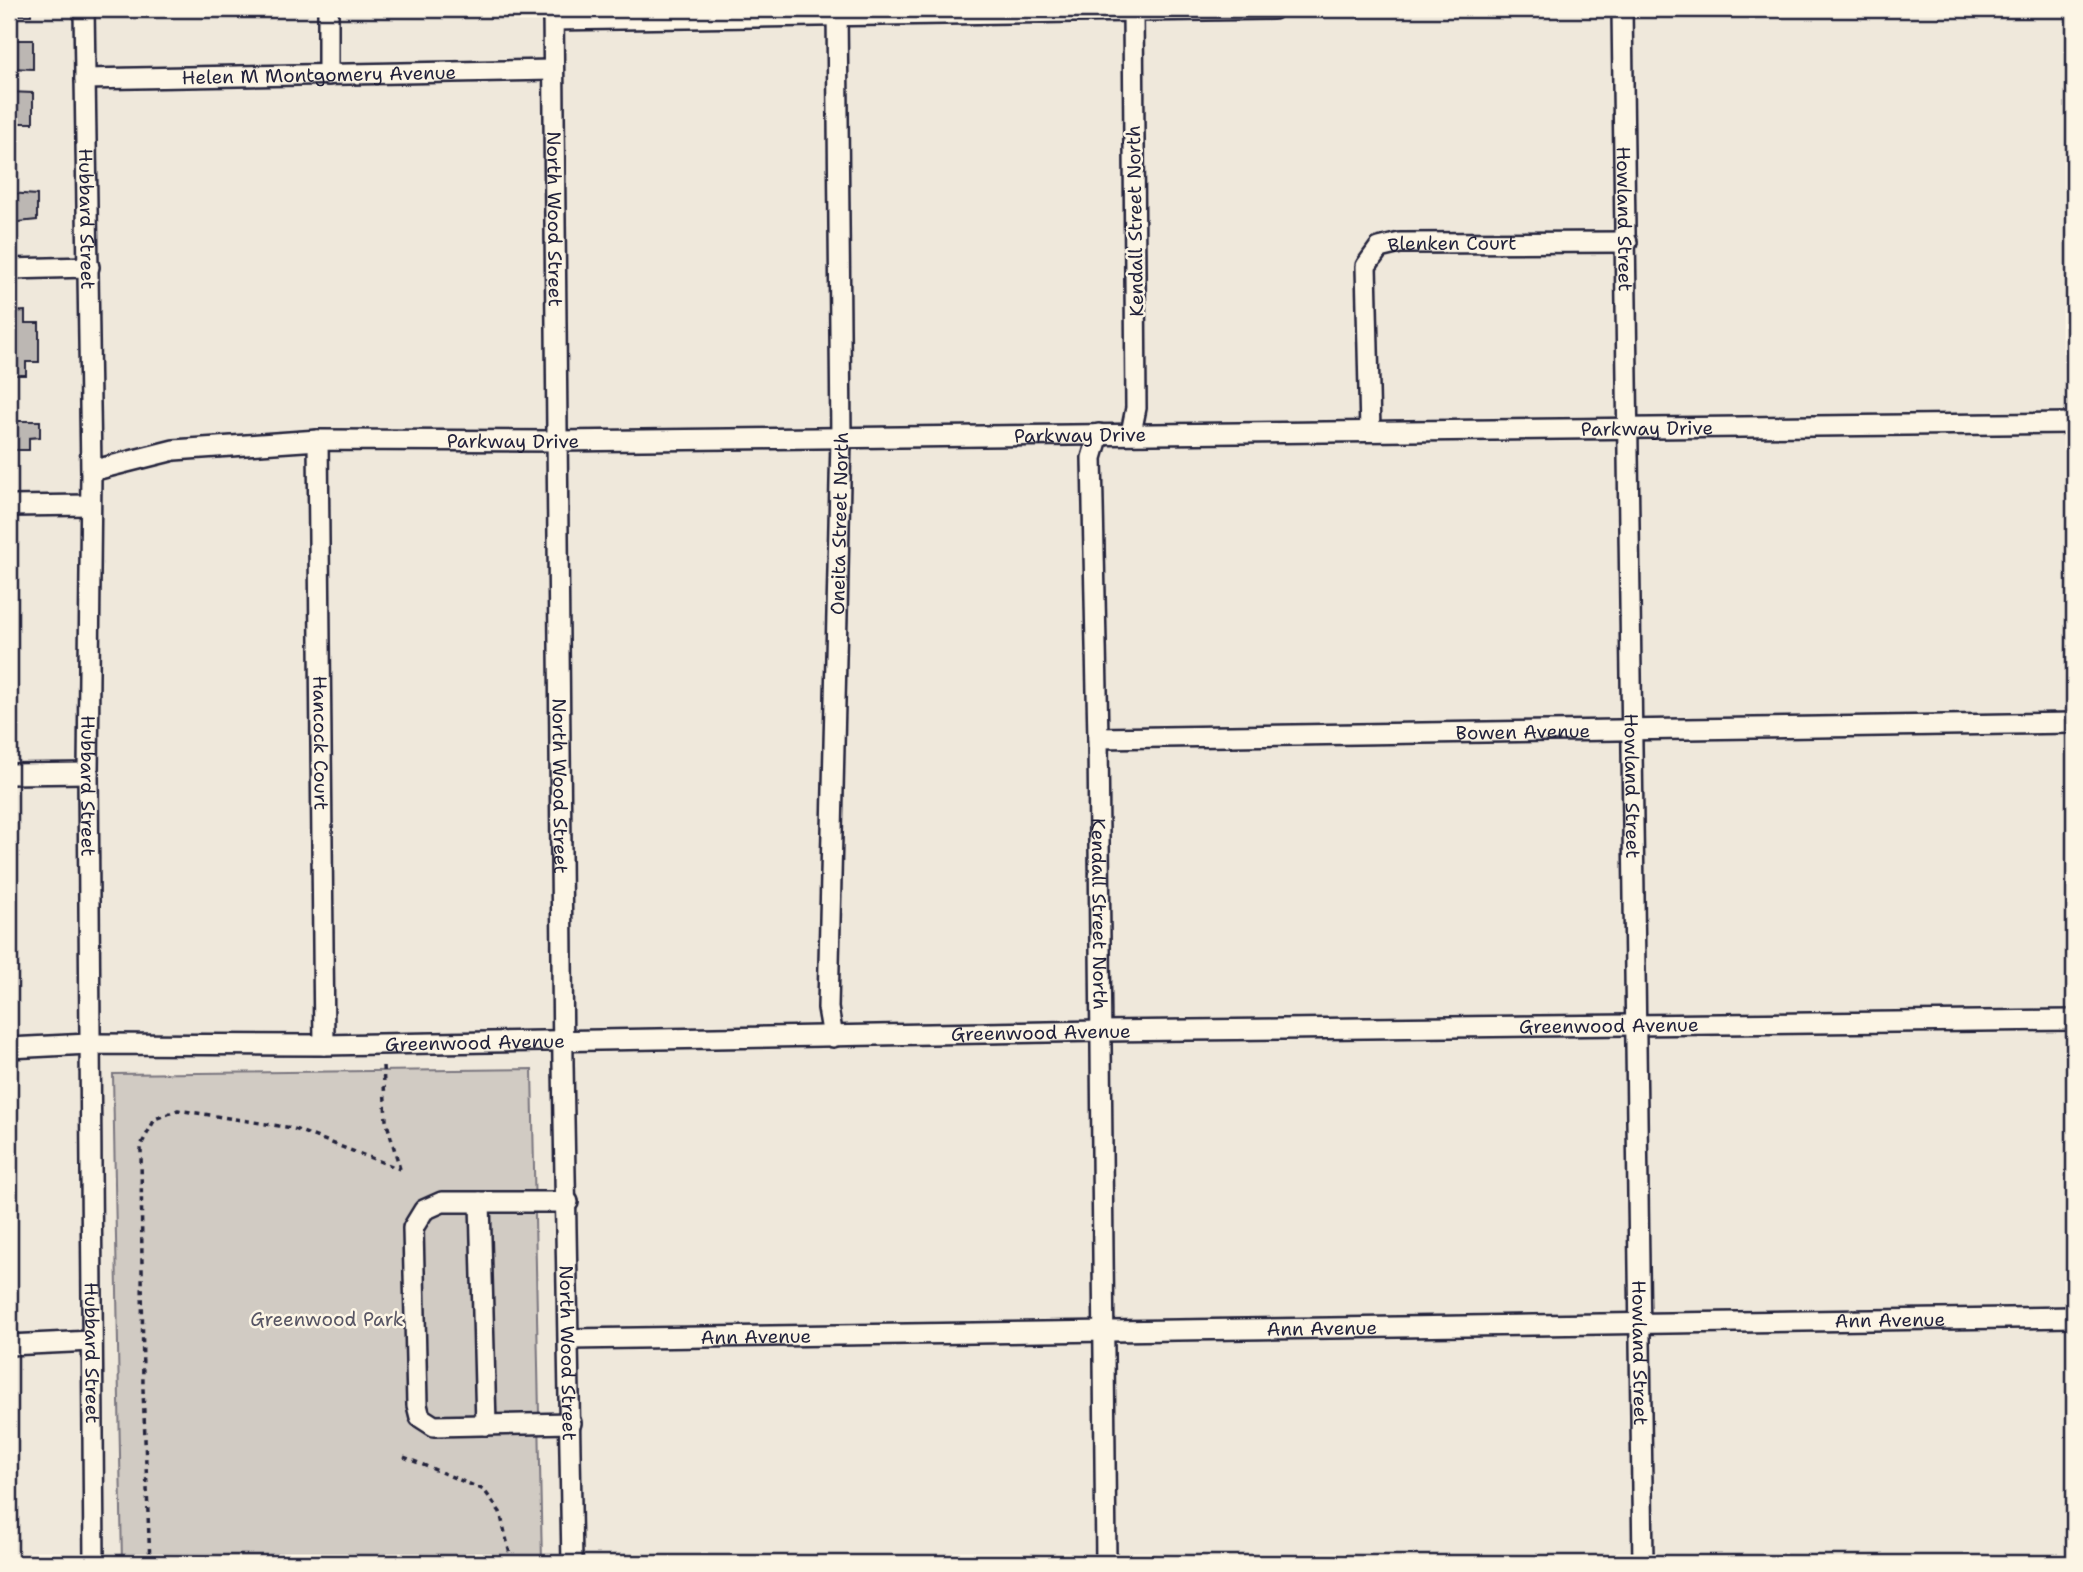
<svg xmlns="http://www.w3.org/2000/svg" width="2083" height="1572" viewBox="0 0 2083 1572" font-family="'Shantell Sans',sans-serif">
  <rect width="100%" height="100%" fill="#efe8db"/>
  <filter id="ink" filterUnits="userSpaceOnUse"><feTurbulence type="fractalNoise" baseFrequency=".0143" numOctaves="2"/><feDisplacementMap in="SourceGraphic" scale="14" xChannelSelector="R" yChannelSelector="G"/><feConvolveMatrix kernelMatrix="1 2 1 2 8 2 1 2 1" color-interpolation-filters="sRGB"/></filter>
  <g filter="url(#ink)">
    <path fill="#d1cbc3" stroke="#7a767f" stroke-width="2" d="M532 1069 542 1563H122L113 1074Z"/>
    <g fill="#bcb7b3" stroke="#22223b" stroke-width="2">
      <rect x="9" y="9" width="22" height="6"/>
      <path d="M9 40H33V69L9 68Z"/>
      <path d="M9 92 33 93V123H9Z"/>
      <path d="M9 193 37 195V220L9 223Z"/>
      <path d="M25 311V323H39V362H26V375H9V312Z"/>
      <path d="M9 421H40V437L29 438V450H9Z"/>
    </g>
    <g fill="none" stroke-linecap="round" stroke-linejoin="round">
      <defs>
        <g id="minor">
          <path id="s1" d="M84 9 91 471 88 773 94 1563"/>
          <path d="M328 9V75"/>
          <path id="s2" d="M553 9 563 1065 572 1563"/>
          <path id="s3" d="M1622 9 1643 1563"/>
          <path d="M553 20 1273 9"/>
          <path id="s4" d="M85 79 553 70"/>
          <path d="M9 269 89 267"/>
          <path id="s5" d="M1370 431 1366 266 1379 248 1400 243 1627 242"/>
          <path d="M1131 433 1136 408 1133 9"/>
          <path id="s6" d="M1099 434 1092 458 1098 738 1106 1563"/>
          <path id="s7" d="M318 440 324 1045"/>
          <path id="s8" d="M91 471 174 450 318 440 557 441 2074 423"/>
          <path d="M9 506 90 505"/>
          <path id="s9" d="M1098 738 2074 723"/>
          <path d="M9 774 88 773"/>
          <path id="s10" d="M833 1037 828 1008 841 438 837 9"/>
          <path id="s11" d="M9 1048 89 1044 324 1045 1100 1031 2074 1020"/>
          <path d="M480 1202 486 1425"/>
          <path d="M568 1202H442L424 1210 413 1228 417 1405 420 1417 434 1426 571 1423"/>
          <path id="s12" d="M570 1339 2074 1317"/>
          <path d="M9 1345 92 1341"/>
        </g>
      </defs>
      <use href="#minor" stroke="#22223b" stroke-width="24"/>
      <g stroke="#22223b" stroke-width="3.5" stroke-dasharray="5 5" stroke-linecap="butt">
        <path d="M383 1066 386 1120 400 1169"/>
        <path d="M404 1457 484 1490 500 1512 512 1563"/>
        <path d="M150 1563 143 1389 141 1145 155 1119 178 1110 292 1128 400 1169"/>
      </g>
      <use href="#minor" stroke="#fcf5e5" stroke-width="19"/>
    </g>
  </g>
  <g text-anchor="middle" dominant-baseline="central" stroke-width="5" stroke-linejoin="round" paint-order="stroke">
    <g font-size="19" fill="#22223b" stroke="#fcf5e5">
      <text stroke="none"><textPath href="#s4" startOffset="234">Helen M Montgomery Avenue</textPath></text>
      <text stroke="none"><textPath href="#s1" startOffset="210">Hubbard Street</textPath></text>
      <text stroke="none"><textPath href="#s2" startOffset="210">North Wood Street</textPath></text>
      <text stroke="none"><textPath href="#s3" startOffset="210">Howland Street</textPath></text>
      <text transform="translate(1135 221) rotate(-91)">Kendall Street North</text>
      <text stroke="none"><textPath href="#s5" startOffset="261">Blenken Court</textPath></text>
      <text stroke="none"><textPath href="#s8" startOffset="1559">Parkway Drive</textPath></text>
      <text stroke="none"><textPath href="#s8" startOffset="992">Parkway Drive</textPath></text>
      <text stroke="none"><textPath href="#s8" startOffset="425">Parkway Drive</textPath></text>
      <text stroke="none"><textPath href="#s10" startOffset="514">Oneita Street North</textPath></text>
      <text stroke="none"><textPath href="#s9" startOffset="425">Bowen Avenue</textPath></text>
      <text stroke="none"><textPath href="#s7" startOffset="303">Hancock Court</textPath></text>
      <text stroke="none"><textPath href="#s1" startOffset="777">Hubbard Street</textPath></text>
      <text stroke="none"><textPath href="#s2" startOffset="777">North Wood Street</textPath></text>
      <text stroke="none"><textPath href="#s3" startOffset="777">Howland Street</textPath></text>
      <text stroke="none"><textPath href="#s6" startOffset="481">Kendall Street North</textPath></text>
      <text stroke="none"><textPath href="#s11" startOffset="1600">Greenwood Avenue</textPath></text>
      <text stroke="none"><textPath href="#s11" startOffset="1032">Greenwood Avenue</textPath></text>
      <text stroke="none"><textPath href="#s11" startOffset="466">Greenwood Avenue</textPath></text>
      <text stroke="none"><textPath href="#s12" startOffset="1320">Ann Avenue</textPath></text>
      <text stroke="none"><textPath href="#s12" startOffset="752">Ann Avenue</textPath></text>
      <text stroke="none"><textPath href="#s12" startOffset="186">Ann Avenue</textPath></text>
      <text stroke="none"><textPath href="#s1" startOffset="1344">Hubbard Street</textPath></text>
      <text stroke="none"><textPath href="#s2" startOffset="1344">North Wood Street</textPath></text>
      <text stroke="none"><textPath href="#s3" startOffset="1344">Howland Street</textPath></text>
    </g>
    <g font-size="19" fill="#575564" stroke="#fcf5e5">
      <text x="327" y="1319">Greenwood Park</text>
    </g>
  </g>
  <rect width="2083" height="1572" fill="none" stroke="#fcf5e5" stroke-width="35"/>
  <rect x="18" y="18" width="2048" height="1537" fill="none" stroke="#22223b" stroke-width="2.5" filter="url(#ink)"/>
</svg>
